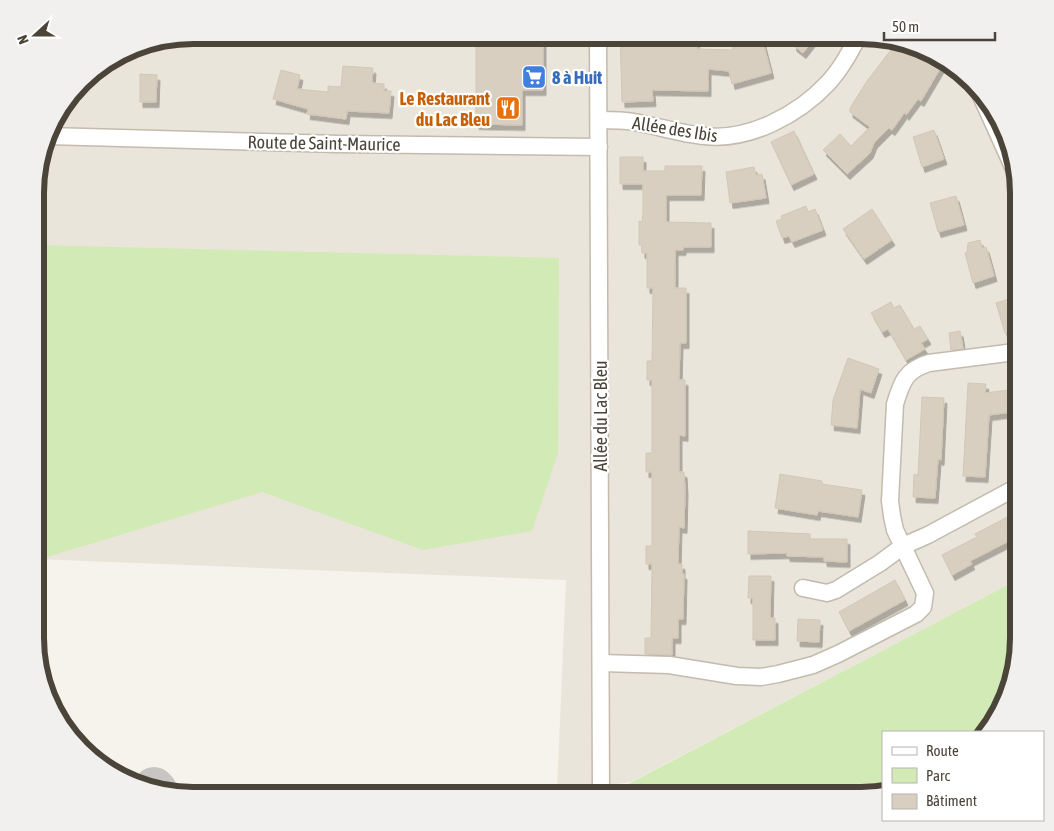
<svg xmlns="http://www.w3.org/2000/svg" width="1054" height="831" viewBox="0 0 1054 831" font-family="'Asap Condensed',sans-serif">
  <defs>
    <filter id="shadow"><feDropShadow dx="3" dy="5.5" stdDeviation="0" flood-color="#0004"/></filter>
  </defs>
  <rect width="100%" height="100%" fill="#f6f3ec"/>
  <path fill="#eae5da" d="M192 35H872L922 47 966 74 1007 132 1019 192V579L631 782 557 792 566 580 36 559V172L56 114 89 74 142 43Z"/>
  <g fill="#d2eab5">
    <path d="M36 245 559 258 558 453 532 531 423 550 262 492 47 557 36 554Z"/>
    <path d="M1019 579V649L1007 699 986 732H883V792L862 796H610L611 793Z"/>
  </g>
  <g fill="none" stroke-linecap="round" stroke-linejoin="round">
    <path stroke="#c8c6c3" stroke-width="40" d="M154 787 157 790"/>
  </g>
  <g fill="#d8cfc1" stroke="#d3c7b4" filter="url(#shadow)">
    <path d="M476 35H543V90H522V125L476 124Z"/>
    <path d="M620 35H682V41L697 42V49L733 50 729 35H752L753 40 762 38 771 73 732 84 729 71 708 69V91L652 90 653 101 622 102Z"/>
    <path d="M792 35H817L803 53 794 46Z"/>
    <path d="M896 41 928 53 944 62 921 101 918 99 906 115 905 112 892 130 889 128 874 143 870 153 847 174 823 150 840 134 851 146 870 127 850 112V108L867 81 894 46Z"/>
    <path d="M343 66 373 68 372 83 384 84V91H391L389 113 347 111 346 119 307 114 308 109 273 99 281 70 300 75 297 89 328 92V86L341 87Z"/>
    <path d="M140 74 157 75 156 102H140Z"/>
    <path d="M934 130 944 159 922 167 913 137Z"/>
    <path d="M794 131 814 174 791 185 771 142Z"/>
    <path d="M620 157H643V171H665V166H702L701 195H666V222L711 223V247H683V250H675V288H686V343H680L679 380H685V436L679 435V472H684L685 490 684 528 679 527 678 564H682V574H684L683 619H678V638H672V655L645 654V638H651L652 564H646V546H652V472H646V453H652V380H647V361H652L653 288H647V253H642V245H639V221L642 222 643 213V184H620Z"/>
    <path d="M754 167 756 175 762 174 766 198 730 203 726 172Z"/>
    <path d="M956 196 964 225 938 232 930 203Z"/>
    <path d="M806 206 808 212 815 209 823 230 792 242 789 236 782 238 776 221 782 219 781 216Z"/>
    <path d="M872 209 892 240 864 259 843 229Z"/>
    <path d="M980 240 982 248 986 247 994 276 973 283 965 253 967 252 968 243Z"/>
    <path d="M1019 296V329L1005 333 996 303Z"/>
    <path d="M891 302 894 308 900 305 914 329 920 326 928 339 921 343 925 349 906 360 888 329 882 332 871 313Z"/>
    <path d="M960 331 963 349 951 350 949 333Z"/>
    <path d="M848 358 879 369 871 393 860 389 857 428 831 425 833 400Z"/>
    <path d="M968 383 986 384 985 393 1016 389 1018 411 989 415 985 477 963 476Z"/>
    <path d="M922 397 944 398 941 460 938 459 935 498 913 497 914 474 918 475Z"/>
    <path d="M780 474 822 481V484L862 490 858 517 818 511 817 515 775 508Z"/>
    <path d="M1019 511V536L970 561 972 564 952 575 942 555 977 537 975 534Z"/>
    <path d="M748 531 810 534V539H847V562L824 561V557L787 556V553L748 554Z"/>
    <path d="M749 576H771L770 618H775V640H753V598H748Z"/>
    <path d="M895 580 905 600 849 631 839 612Z"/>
    <path d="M798 619 820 620 819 642 797 641Z"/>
  </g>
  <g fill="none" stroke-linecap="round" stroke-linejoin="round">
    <defs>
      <g id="minor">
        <path d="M598 35 601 796"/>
        <path d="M981 96 1014 169"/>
        <path d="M599 120C610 120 623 120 634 122 658 126 681 134 705 136 749 141 798 115 828 83 841 69 850 52 859 35"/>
        <path d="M48 136 339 144 599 147"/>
        <path d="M803 588 827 593 836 590 880 563 903 546 928 535 1019 486"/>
        <path d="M601 663 669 665 737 676 761 677 778 674 813 665 838 654 916 614 923 607 925 593 895 530 892 516 890 501 895 404C902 381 906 370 929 363L1007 353 1019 350"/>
      </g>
    </defs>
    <use href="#minor" stroke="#c2bbae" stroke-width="19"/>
    <use href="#minor" stroke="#fff" stroke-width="16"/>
  </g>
  <defs>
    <symbol id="supermarket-square" viewBox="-11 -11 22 22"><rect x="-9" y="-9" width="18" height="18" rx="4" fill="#3f7fe0" stroke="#fff"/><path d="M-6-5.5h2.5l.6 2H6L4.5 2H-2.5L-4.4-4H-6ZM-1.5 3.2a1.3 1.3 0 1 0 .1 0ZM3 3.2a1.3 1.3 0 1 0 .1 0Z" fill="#fff"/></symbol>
    <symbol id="restaurant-square" viewBox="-11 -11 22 22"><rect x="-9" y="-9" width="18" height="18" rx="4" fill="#e8710a" stroke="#fff"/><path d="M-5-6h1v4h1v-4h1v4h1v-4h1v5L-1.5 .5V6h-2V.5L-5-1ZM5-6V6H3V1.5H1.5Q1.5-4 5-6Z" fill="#fff"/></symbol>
  </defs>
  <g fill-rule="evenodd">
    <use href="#supermarket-square" x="520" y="63" width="28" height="28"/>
    <use href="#restaurant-square" x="494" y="94" width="28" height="28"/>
  </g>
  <g text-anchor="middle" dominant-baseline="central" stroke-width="4.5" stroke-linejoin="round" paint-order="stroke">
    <g font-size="18" font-weight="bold" fill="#366cbe" stroke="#fff" text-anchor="start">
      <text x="552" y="77">8 à Huit</text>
    </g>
    <g font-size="18" font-weight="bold" fill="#c56008" stroke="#fff" text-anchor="end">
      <text x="490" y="98">Le Restaurant<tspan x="490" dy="21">du Lac Bleu</tspan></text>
    </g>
    <g font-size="18" fill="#4b4439" stroke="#fff">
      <text transform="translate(675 129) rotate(9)">Allée des Ibis</text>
      <text transform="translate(324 143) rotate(1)">Route de Saint-Maurice</text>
      <text transform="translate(600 416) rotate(-90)">Allée du Lac Bleu</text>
    </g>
  </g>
  <path d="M0 0H1054V831H0ZM193 44H861A149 149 0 0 1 1010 193V638A149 149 0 0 1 861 787H193A149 149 0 0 1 44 638V193A149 149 0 0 1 193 44Z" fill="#f1f0ef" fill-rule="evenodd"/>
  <path fill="none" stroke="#4b4439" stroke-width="6" d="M193 44H861A149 149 0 0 1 1010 193V638A149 149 0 0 1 861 787H193A149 149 0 0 1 44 638V193A149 149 0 0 1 193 44Z"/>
  <rect x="882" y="731" width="162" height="90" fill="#ffffff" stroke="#b7b4b0"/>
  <rect x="892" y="747" width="25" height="8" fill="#ffffff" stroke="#b7b4b0"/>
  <text x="926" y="756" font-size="15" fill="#4b4439">Route</text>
  <rect x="892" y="768" width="25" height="15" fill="#d2eab5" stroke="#b7b4b0"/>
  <text x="926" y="781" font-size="15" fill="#4b4439">Parc</text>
  <rect x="892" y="794" width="25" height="15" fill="#d8cfc1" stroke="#b7b4b0"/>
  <text x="926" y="806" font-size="15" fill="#4b4439">Bâtiment</text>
  <g transform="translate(35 35) rotate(249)" stroke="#ffffff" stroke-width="4" paint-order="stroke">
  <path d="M0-4L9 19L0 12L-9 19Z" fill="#4b4439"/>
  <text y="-8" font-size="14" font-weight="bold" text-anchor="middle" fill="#4b4439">N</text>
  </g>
  <path d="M884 32v8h111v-8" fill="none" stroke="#4b4439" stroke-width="2.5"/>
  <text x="892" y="32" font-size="15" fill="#4b4439" stroke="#ffffff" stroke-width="4" paint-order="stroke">50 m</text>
</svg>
